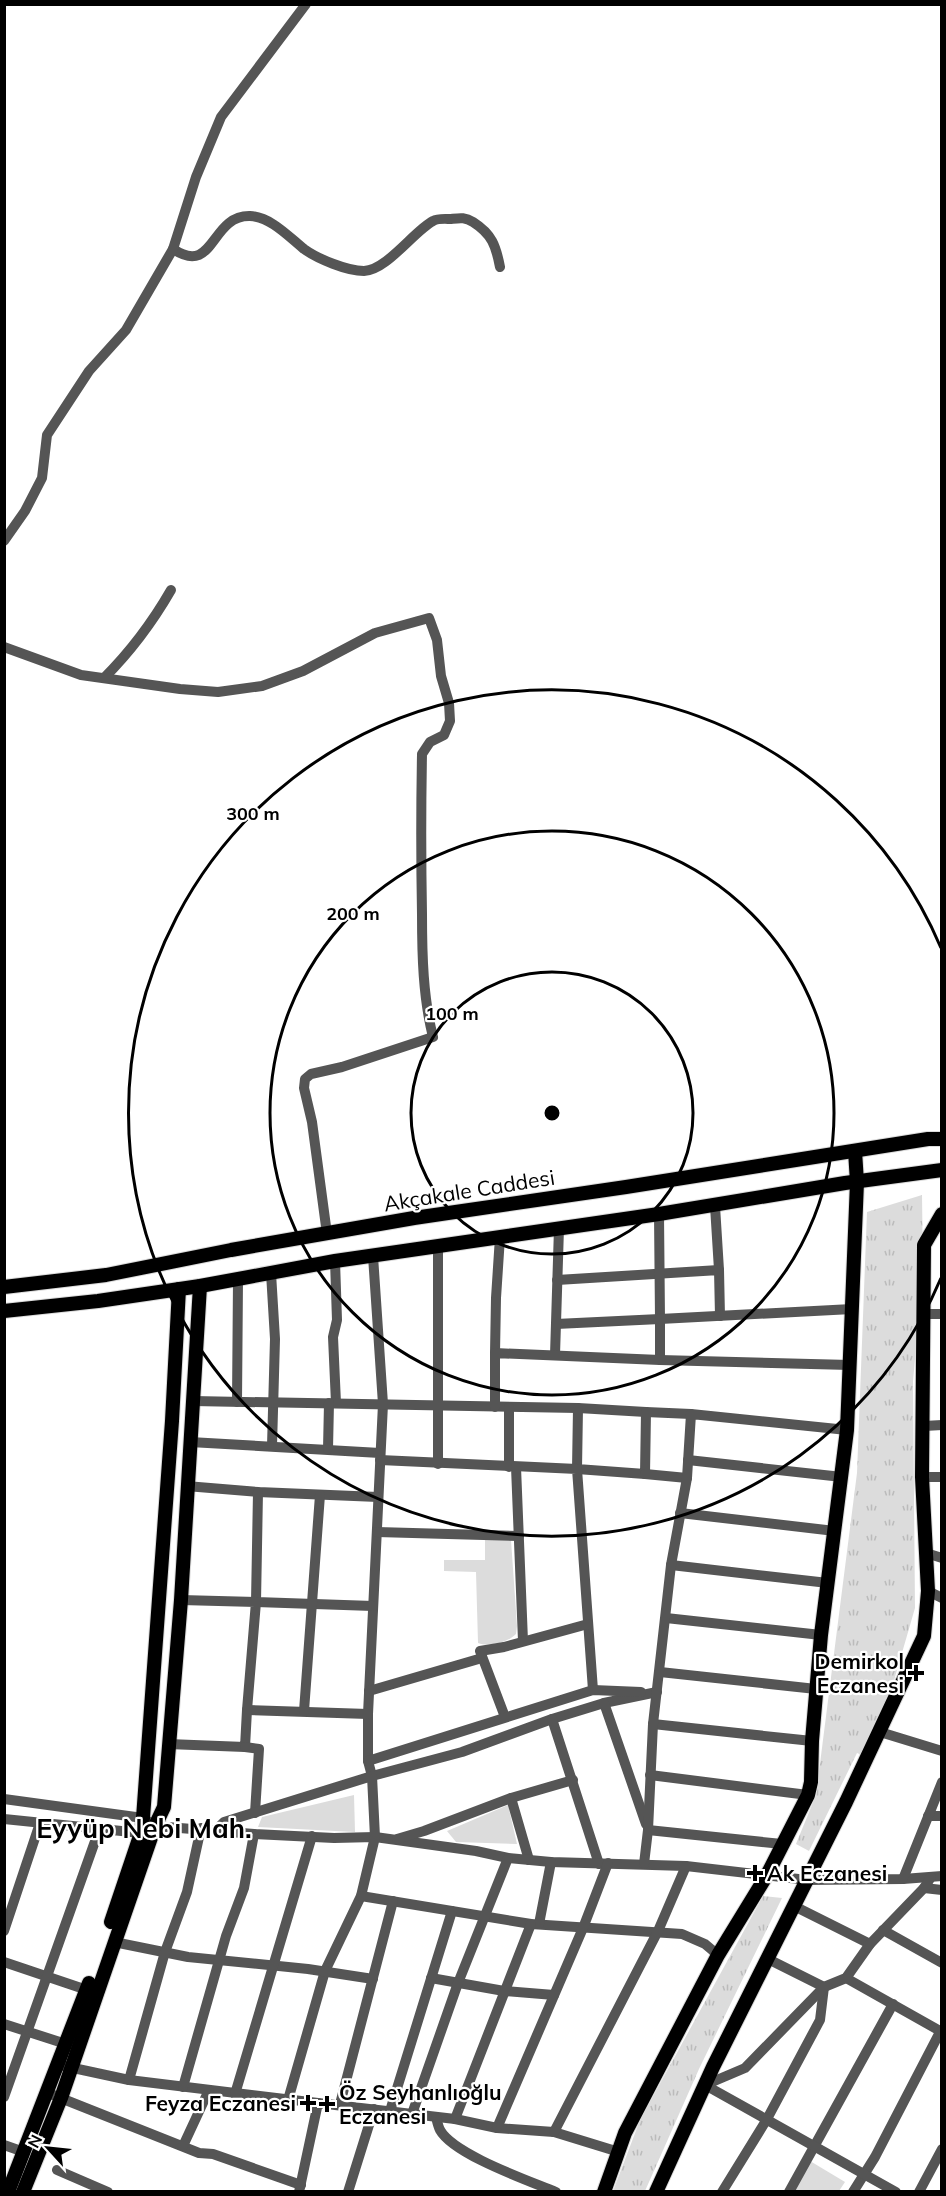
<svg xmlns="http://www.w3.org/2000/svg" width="946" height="2196" viewBox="0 0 946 2196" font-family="Mulish,sans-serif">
  <defs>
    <pattern id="grass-tufts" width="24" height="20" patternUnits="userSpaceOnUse" patternTransform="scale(1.5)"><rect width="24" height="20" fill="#dcdcdc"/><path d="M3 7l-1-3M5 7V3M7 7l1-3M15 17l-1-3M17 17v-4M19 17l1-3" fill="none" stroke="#bbb"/></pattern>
  </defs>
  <rect width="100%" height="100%" fill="#fff"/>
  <g fill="url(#grass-tufts)">
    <path d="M922 1195 923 1272 913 1381 915 1608 884 1715 864 1756 857 1753 809 1851 796 1844 816 1795 857 1473 867 1212Z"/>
    <path d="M763 1896 782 1898 699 2069 645 2191H613L640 2120Z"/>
  </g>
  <g fill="#dcdcdc">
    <path d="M485 1540H511L517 1626 516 1634C507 1643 489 1647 478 1643L476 1572 444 1571V1560H485Z"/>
    <path d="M354 1795 355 1832 258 1827 262 1817Z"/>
    <path d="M508 1805 517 1844 456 1842 447 1831Z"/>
    <path d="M810 2161 845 2182 839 2191 792 2192Z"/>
  </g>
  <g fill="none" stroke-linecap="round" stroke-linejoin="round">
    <defs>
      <g id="major">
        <path d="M4 1287 106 1275 231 1250 414 1218 626 1187 928 1139H942"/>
        <path d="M4 1311 98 1301 200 1286 335 1261 659 1214 845 1183 942 1170"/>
        <path d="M111 1922 141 1833 143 1818 172 1421 179 1289"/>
        <path d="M8 2192 89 1983"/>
        <path d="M23 2192 61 2098 155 1826 164 1807 181 1600 200 1286"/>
        <path d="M604 2192 625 2133 718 1955 767 1875 808 1795 811 1782 812 1741 821 1635 847 1430 857 1182 855 1151"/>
        <path d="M656 2192 713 2067 846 1802 924 1636 928 1591 922 1477 924 1245 942 1214"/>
      </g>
    </defs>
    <use href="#major" stroke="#dbdbdb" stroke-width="16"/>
    <g stroke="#555" stroke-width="10">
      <path d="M173 249C215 277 210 215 250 216 271 217 289 237 304 249 318 259 347 271 364 271 387 270 414 231 433 221 438 218 446 219 451 219 460 218 465 217 473 222 492 234 496 246 500 267"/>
      <path d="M4 541 25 511 42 478 47 435 89 371 126 330 173 249 196 177 221 117 306 4"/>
      <path d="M4 647 81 675 180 689 218 692 262 686 303 671 375 633 429 618 437 640 441 676 449 703 450 721 444 735 430 742 422 754C421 807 421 861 422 914 422 955 423 997 433 1037L342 1067 311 1074 305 1079 304 1088 312 1122 327 1234"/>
      <path d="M104 678C130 652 152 623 171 590"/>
      <path d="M715 1206 719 1270"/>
      <path d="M373 1256 383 1404 368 1714V1761L372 1776 462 1752 552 1719 604 1703 657 1692"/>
      <path d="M335 1261 337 1320 333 1337 336 1403"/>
      <path d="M271 1273 275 1339 272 1446"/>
      <path d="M557 1280 719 1270 720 1316"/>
      <path d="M923 1314H942"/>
      <path d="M556 1324 660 1319 659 1214"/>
      <path d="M495 1353 496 1298 500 1237"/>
      <path d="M555 1355 559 1228"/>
      <path d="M660 1360V1319L852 1309"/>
      <path d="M193 1401 578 1408 646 1412"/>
      <path d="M237 1402 238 1280"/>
      <path d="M495 1407V1353L660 1360 850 1365"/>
      <path d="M509 1407V1467"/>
      <path d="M578 1408 577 1469 645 1474 646 1412 691 1414"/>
      <path d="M924 1426 942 1425"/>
      <path d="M190 1442 380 1453"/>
      <path d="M328 1449 329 1403"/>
      <path d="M380 1460 577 1469 593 1690"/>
      <path d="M688 1460 842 1477"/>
      <path d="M438 1464V1245"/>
      <path d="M516 1467 523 1641"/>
      <path d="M645 1474 687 1478"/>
      <path d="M922 1477H942"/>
      <path d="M186 1486 258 1492 378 1497"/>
      <path d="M258 1492 256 1602 373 1606"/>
      <path d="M680 1513 835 1531"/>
      <path d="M377 1532 519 1536"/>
      <path d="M926 1553 942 1558"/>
      <path d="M671 1565 828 1583"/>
      <path d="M928 1591 942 1598"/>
      <path d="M666 1618 821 1635"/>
      <path d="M660 1672 816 1689"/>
      <path d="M369 1691 482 1658"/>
      <path d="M604 1703 646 1824"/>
      <path d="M247 1710 368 1714"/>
      <path d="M304 1711 320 1495"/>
      <path d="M505 1717 480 1651 504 1647 588 1624"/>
      <path d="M552 1719 599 1864"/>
      <path d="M653 1724 812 1741"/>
      <path d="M880 1732 942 1751"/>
      <path d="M168 1744 245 1747 247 1710 256 1602 181 1600"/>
      <path d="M245 1747 259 1749 255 1813"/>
      <path d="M368 1761 593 1690 641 1692"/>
      <path d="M650 1775 808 1795"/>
      <path d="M511 1798 529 1860"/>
      <path d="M4 1799 143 1818 149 1822"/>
      <path d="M928 1816H942"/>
      <path d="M4 1819 141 1833 155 1826 254 1834 334 1838 375 1837 476 1851 508 1858 551 1862 686 1866 807 1880 903 1879 942 1876"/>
      <path d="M216 1830 224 1822 372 1776 375 1837 361 1896 325 1971 288 2100"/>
      <path d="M648 1830 782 1844"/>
      <path d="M397 1839 424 1831 511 1798 573 1780"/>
      <path d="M644 1864 648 1830 653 1724 671 1565 687 1478 691 1414 847 1430"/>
      <path d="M903 1879 942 1782"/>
      <path d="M924 1888 942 1890"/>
      <path d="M361 1896 531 1924 682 1934 705 1944 718 1955"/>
      <path d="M794 1906 870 1944"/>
      <path d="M539 1924 551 1862"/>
      <path d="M883 1930 942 1963"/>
      <path d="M4 1931 40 1823"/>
      <path d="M114 1942 188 1957 308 1969 373 1979"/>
      <path d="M4 1962 87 1990"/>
      <path d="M431 1978 504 1991 554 1995"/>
      <path d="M846 1978 942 2032"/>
      <path d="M4 2024 66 2044"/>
      <path d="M64 2066 129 2080 318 2103 299 2192"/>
      <path d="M129 2080 165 1952 187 1892 201 1828"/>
      <path d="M183 2087 226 1936 244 1888 254 1834"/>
      <path d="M48 2093 199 2153 213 2154 301 2185"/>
      <path d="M235 2094 312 1836"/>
      <path d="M4 2097 99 1830"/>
      <path d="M318 2103 455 2119 497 2128 554 2132 619 2152"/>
      <path d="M340 2104 393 1901"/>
      <path d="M390 2111 452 1911"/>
      <path d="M412 2114 458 1983 508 1858"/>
      <path d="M436 2117C437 2121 438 2126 440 2130 454 2155 530 2181 556 2192"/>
      <path d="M455 2119 531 1924"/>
      <path d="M497 2128 583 1928 608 1863"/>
      <path d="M554 2132 658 1931 686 1866"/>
      <path d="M4 2145 24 2152"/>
      <path d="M183 2146 209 2090"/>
      <path d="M57 2170 108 2192"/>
      <path d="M348 2192 374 2109"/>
      <path d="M722 2192 767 2119 820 2020 824 1987 768 1959"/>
      <path d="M789 2192 893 2004"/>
      <path d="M853 2192 875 2157 940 2032"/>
      <path d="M896 2192 705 2085 745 2068 824 1987 846 1978 870 1944 924 1888 931 1877"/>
      <path d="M919 2192 942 2149"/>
    </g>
    <use href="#major" stroke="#000" stroke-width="14"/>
  </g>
  <g fill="none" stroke="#000" stroke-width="3">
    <circle cx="552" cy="1113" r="141"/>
    <circle cx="552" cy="1113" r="282"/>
    <path d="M941 1278A423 423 0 1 1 941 948"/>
  </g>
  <g fill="#000" stroke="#fff" stroke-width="2">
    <path d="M913 1664h6v6h6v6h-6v6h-6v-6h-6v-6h6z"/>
    <path d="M752 1864h6v6h6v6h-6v6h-6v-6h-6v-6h6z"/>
    <path d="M305 2094h6v6h6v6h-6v6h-6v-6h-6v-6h6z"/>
    <path d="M324 2095h6v6h6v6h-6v6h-6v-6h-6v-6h6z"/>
  </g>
  <g text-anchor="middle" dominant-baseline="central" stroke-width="4.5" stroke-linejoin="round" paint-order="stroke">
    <g font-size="21" fill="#000" stroke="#fff">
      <text transform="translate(469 1190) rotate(-9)">Akçakale Caddesi</text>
    </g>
    <g font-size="21" font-weight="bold" fill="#000" stroke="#fff" text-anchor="end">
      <text x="904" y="1661">Demirkol<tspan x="904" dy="24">Eczanesi</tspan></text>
      <text x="767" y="1873" text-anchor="start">Ak Eczanesi</text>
      <text x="339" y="2092" text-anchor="start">Öz Seyhanlıoğlu<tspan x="339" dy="24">Eczanesi</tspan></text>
      <text x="296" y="2103">Feyza Eczanesi</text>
    </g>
    <g font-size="27" font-weight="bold" fill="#000" stroke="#fff">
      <text x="144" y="1828">Eyyüp Nebi Mah.</text>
    </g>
  </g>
  <circle cx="552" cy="1113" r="9" fill="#000" stroke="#fff" stroke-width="3"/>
  <g font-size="18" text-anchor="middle" font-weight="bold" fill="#000" stroke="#fff" stroke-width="4.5" stroke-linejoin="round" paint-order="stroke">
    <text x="253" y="820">300 m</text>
    <text x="353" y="920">200 m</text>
    <text x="452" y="1020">100 m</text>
  </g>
  <rect width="946" height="2196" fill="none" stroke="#000000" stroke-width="12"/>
  <g transform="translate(48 2148) rotate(297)" stroke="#ffffff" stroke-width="4.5" paint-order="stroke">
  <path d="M0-4.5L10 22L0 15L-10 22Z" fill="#000000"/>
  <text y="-9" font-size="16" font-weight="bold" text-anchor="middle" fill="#000000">N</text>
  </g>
</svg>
